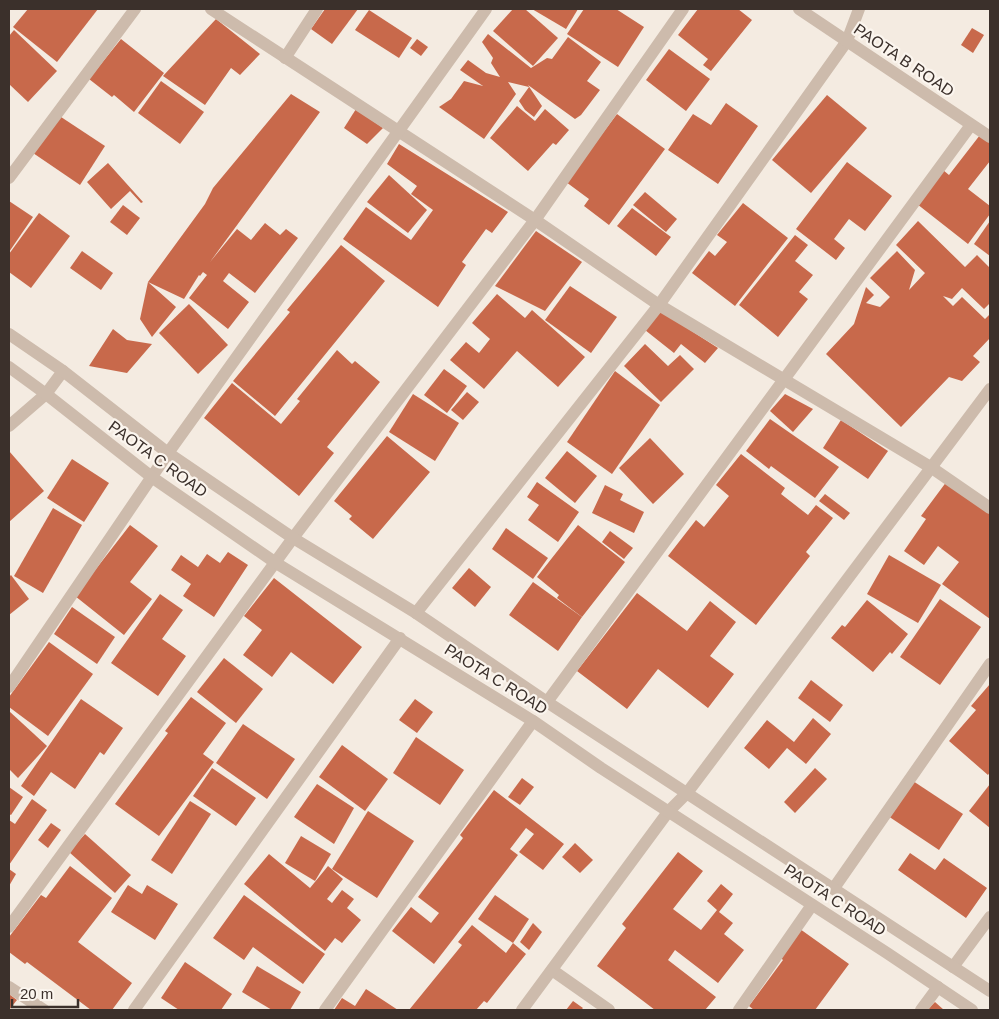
<svg xmlns="http://www.w3.org/2000/svg" width="999" height="1019" viewBox="0 0 999 1019" font-family="Arial,sans-serif">
  <rect width="100%" height="100%" fill="#f4ebe1"/>
  <g fill="#c8694b">
    <path d="M28 9H98L57 62 13 27Z"/>
    <path d="M325 9H358L332 44 311 29Z"/>
    <path d="M513 9H525L558 38 533 66 493 31Z"/>
    <path d="M532 9H578L566 29Z"/>
    <path d="M584 9H616L644 27 618 67 567 34Z"/>
    <path d="M698 9H738L752 20 711 71 703 65 708 59 678 35Z"/>
    <path d="M369 10 412 38 399 58 355 30Z"/>
    <path d="M216 19 260 54 240 75 231 68 205 105 163 76Z"/>
    <path d="M972 28 984 35 973 53 961 45Z"/>
    <path d="M14 30 57 71 28 102 9 84V36Z"/>
    <path d="M488 34 531 68 547 58 552 59 568 37 601 62 587 81 600 90 581 115 575 119 528 85 542 106 534 117 525 110 519 101 529 87 508 82 516 94 484 139 439 107 451 99 464 81 483 86 460 70 468 60 486 73 500 77 491 63 493 58 482 42Z"/>
    <path d="M121 39 164 73 134 112 114 95 112 97 89 79Z"/>
    <path d="M417 39 428 47 421 56 410 48Z"/>
    <path d="M669 49 710 79 686 111 646 80Z"/>
    <path d="M161 81 204 112 180 144 138 113Z"/>
    <path d="M291 94 320 112 210 262 237 229 251 240 265 223 280 235 286 229 298 238 255 293 229 273 223 281 249 302 228 329 189 298 207 275 203 272 200 276 199 275 184 299 148 282 176 307 152 337 140 319 148 282 205 204 213 188Z"/>
    <path d="M827 95 867 128 811 193 772 160Z"/>
    <path d="M726 103 758 126 718 184 668 150 693 114 711 125Z"/>
    <path d="M517 106 535 121 545 109 569 130 556 145 553 143 528 171 490 138Z"/>
    <path d="M356 109 383 128 367 144 344 128Z"/>
    <path d="M617 114 665 149 609 225 584 206 589 199 566 182Z"/>
    <path d="M58 115 105 146 80 185 33 153Z"/>
    <path d="M980 135 990 143V161L968 189 990 206V214L968 244 917 204 943 170 949 175Z"/>
    <path d="M399 144 508 212 492 233 486 229 462 262 466 265 438 307 343 239 366 207 411 240 433 210 411 194 417 186 387 164Z"/>
    <path d="M847 162 892 196 865 231 849 219 834 239 845 248 836 260 796 229Z"/>
    <path d="M108 163 143 202 141 203 130 191 111 209 87 182Z"/>
    <path d="M389 175 427 210 408 233 367 202Z"/>
    <path d="M645 192 677 219 666 232 633 205Z"/>
    <path d="M9 201 33 217 9 252Z"/>
    <path d="M743 203 788 238 735 306 692 273 709 251 715 256 727 242 717 235Z"/>
    <path d="M123 205 140 218 127 235 110 222Z"/>
    <path d="M632 208 671 237 656 256 617 226Z"/>
    <path d="M39 213 70 236 31 288 9 272V254Z"/>
    <path d="M918 221 965 267 977 255 990 268V303L984 309 962 288 952 299 943 296 953 306 962 297 985 319 990 314V338L973 356 980 362 962 381 949 377 901 427 826 354 854 324 866 287 874 295 866 303 880 307 890 297 870 278 897 251 915 270 909 290 925 273 896 245Z"/>
    <path d="M990 221V256L974 244Z"/>
    <path d="M536 231 582 262 545 311 495 286Z"/>
    <path d="M795 235 808 245 795 261 813 275 799 292 808 299 778 337 739 305Z"/>
    <path d="M341 245 385 281 275 416 233 381 290 312 287 310Z"/>
    <path d="M82 251 113 273 101 290 70 268Z"/>
    <path d="M570 286 617 317 591 353 545 320Z"/>
    <path d="M497 294 525 318 532 310 585 357 558 387 517 351 484 389 450 360 466 342 479 353 490 339 472 323Z"/>
    <path d="M189 304 228 345 198 374 159 333Z"/>
    <path d="M659 310 718 348 705 363 681 344 674 353 645 330Z"/>
    <path d="M113 329 127 340 152 344 127 373 89 366Z"/>
    <path d="M645 344 668 366 680 355 694 369 661 402 624 366Z"/>
    <path d="M337 350 352 364 355 361 380 382 327 447 334 453 299 496 204 418 232 383 281 424 300 401 297 399Z"/>
    <path d="M444 369 467 386 447 413 424 395Z"/>
    <path d="M615 371 660 405 612 474 567 442Z"/>
    <path d="M467 392 479 402 463 420 451 410Z"/>
    <path d="M413 394 459 423 435 461 389 432Z"/>
    <path d="M785 394 813 409 793 432 770 411Z"/>
    <path d="M770 419 839 467 815 498 771 466 769 469 746 451Z"/>
    <path d="M841 420 888 451 868 479 823 448Z"/>
    <path d="M387 436 430 472 373 539 349 519 352 516 334 501Z"/>
    <path d="M650 438 684 474 653 504 619 468Z"/>
    <path d="M9 451 44 491 9 522Z"/>
    <path d="M567 451 597 476 575 503 545 478Z"/>
    <path d="M741 454 785 488 781 494 808 515 816 505 833 518 806 552 810 556 756 625 668 556 696 520 704 527 729 496 716 485Z"/>
    <path d="M72 459 109 483 84 522 47 498Z"/>
    <path d="M947 481 990 512V619L942 584 959 562 938 546 924 565 904 551 926 519 921 516Z"/>
    <path d="M537 482 579 512 558 542 528 520 539 505 527 497Z"/>
    <path d="M605 485 623 494 620 500 644 512 634 533 592 513Z"/>
    <path d="M825 494 850 513 844 520 819 501Z"/>
    <path d="M53 508 82 525 43 593 14 576Z"/>
    <path d="M130 525 158 546 130 582 152 599 124 635 75 596Z"/>
    <path d="M578 525 625 562 582 617 557 598 559 595 537 577Z"/>
    <path d="M506 528 548 558 533 579 492 549Z"/>
    <path d="M610 531 633 548 624 559 602 542Z"/>
    <path d="M228 552 248 565 214 617 183 596 191 584 171 570 181 555 198 567 207 554 220 563Z"/>
    <path d="M889 555 941 585 918 623 867 594Z"/>
    <path d="M469 568 491 587 475 607 452 588Z"/>
    <path d="M11 575 29 599 9 615V577Z"/>
    <path d="M274 578 362 647 333 684 291 652 272 677 243 655 262 630 244 616Z"/>
    <path d="M533 582 582 617 558 651 509 615Z"/>
    <path d="M637 593 687 631 710 601 736 622 710 656 734 674 708 708 658 669 627 709 577 671Z"/>
    <path d="M160 594 183 610 162 639 186 656 158 696 111 663Z"/>
    <path d="M940 599 981 627 940 685 900 657Z"/>
    <path d="M867 600 908 634 892 654 890 652 873 672 831 638 842 625 845 627Z"/>
    <path d="M72 607 115 637 97 664 54 634Z"/>
    <path d="M49 642 93 674 48 736 9 707V697Z"/>
    <path d="M224 658 263 689 236 723 197 692Z"/>
    <path d="M811 680 843 705 830 722 798 698Z"/>
    <path d="M990 684V772L988 775 949 741 976 710 971 706Z"/>
    <path d="M191 697 226 723 203 754 214 762 159 836 115 804 168 733 165 731Z"/>
    <path d="M81 699 123 728 104 755 100 752 75 789 51 772 34 796 21 786Z"/>
    <path d="M415 699 433 712 417 733 399 720Z"/>
    <path d="M9 711 47 746 18 778 9 769Z"/>
    <path d="M813 718 831 734 806 764 787 748 769 769 744 748 767 720 794 742Z"/>
    <path d="M243 724 295 759 267 799 216 763Z"/>
    <path d="M416 737 464 770 440 805 393 773Z"/>
    <path d="M342 745 388 779 365 811 319 777Z"/>
    <path d="M212 768 256 798 236 826 193 796Z"/>
    <path d="M815 768 827 779 795 813 784 802Z"/>
    <path d="M522 778 534 787 520 805 508 797Z"/>
    <path d="M913 781 963 814 939 850 888 816Z"/>
    <path d="M317 784 354 808 334 844 294 817Z"/>
    <path d="M990 784V828L969 811Z"/>
    <path d="M9 787 23 797 11 815 9 814Z"/>
    <path d="M494 790 564 844 543 870 519 852 534 834 526 828 510 849 518 855 434 964 392 931 411 907 431 923 439 913 418 897 463 838 460 835Z"/>
    <path d="M32 799 47 810 9 865V820L15 824Z"/>
    <path d="M190 801 211 814 172 874 151 860Z"/>
    <path d="M368 811 414 841 377 898 332 869Z"/>
    <path d="M51 823 61 830 48 848 38 840Z"/>
    <path d="M85 834 131 875 115 893 69 852Z"/>
    <path d="M301 836 331 854 315 881 285 863Z"/>
    <path d="M575 843 593 860 580 873 562 857Z"/>
    <path d="M678 852 703 871 673 909 701 930 717 910 707 901 721 884 733 894 719 912 733 923 724 934 744 950 718 983 675 950 668 960 716 997 705 1010H655L597 966 626 928 622 924Z"/>
    <path d="M910 853 935 870 944 858 987 888 966 918 898 870Z"/>
    <path d="M269 854 310 888 328 866 343 879 327 899 332 903 342 890 354 899 347 908 361 920 342 943 335 938 325 951 244 884Z"/>
    <path d="M70 866 112 898 78 942 132 983 112 1010H91L27 962 25 964 9 952V937L41 895 46 898Z"/>
    <path d="M9 869 16 874 9 886Z"/>
    <path d="M128 885 142 894 147 885 178 904 155 940 111 912Z"/>
    <path d="M244 895 325 954 303 984 253 947 244 960 213 938Z"/>
    <path d="M495 895 529 919 513 943 478 919Z"/>
    <path d="M533 923 542 932 529 950 520 942Z"/>
    <path d="M472 925 506 953 513 943 526 954 487 1003 484 1001 476 1010H409L462 945 458 942Z"/>
    <path d="M800 929 849 964 815 1010H754L749 1006 783 960 780 957Z"/>
    <path d="M185 962 232 994 221 1010H179L161 998Z"/>
    <path d="M257 966 301 992 290 1010H272L242 992Z"/>
    <path d="M366 989 398 1010H334L342 998 355 1006Z"/>
    <path d="M9 994 17 1000 9 1010Z"/>
    <path d="M573 1001 583 1008 581 1010H566Z"/>
    <path d="M935 1002 944 1010H927Z"/>
  </g>
  <g fill="none" stroke-linecap="round" stroke-linejoin="round">
    <g stroke="#cdbbac" stroke-width="12">
      <path d="M211 9 535 220 659 305 932 468 990 508"/>
      <path d="M285 58 317 9"/>
      <path d="M9 178 135 9"/>
      <path d="M9 426 46 394 63 371"/>
      <path d="M416 613 659 305 847 41 859 9"/>
      <path d="M9 687 168 453 486 9"/>
      <path d="M547 702 971 125"/>
      <path d="M834 888 990 664"/>
      <path d="M9 927 293 538 535 220 683 9"/>
      <path d="M953 967 990 917"/>
      <path d="M552 970 609 1010"/>
      <path d="M9 987 44 1010"/>
      <path d="M134 1010 400 638"/>
      <path d="M325 1010 533 721"/>
      <path d="M522 1010 668 812 687 793 990 389"/>
      <path d="M739 1010 812 905"/>
      <path d="M921 1010 938 987"/>
    </g>
    <g stroke="#cdbbac" stroke-width="12">
      <path d="M799 9 990 137"/>
      <path d="M9 334 63 371 168 453 293 538 416 613 547 702 990 991"/>
      <path d="M9 367 46 394 153 478 276 563 533 721 601 768 887 953 972 1010"/>
    </g>
  </g>
  <g text-anchor="middle" dominant-baseline="central" stroke-width="4.5" stroke-linejoin="round" paint-order="stroke">
    <g font-size="16" fill="#3b302b" stroke="#fbf5ee">
      <text transform="translate(904 60) rotate(34)">PAOTA B ROAD</text>
      <text transform="translate(158 459) rotate(36)">PAOTA C ROAD</text>
      <text transform="translate(496 679) rotate(32)">PAOTA C ROAD</text>
      <text transform="translate(835 900) rotate(33)">PAOTA C ROAD</text>
    </g>
  </g>
  <rect width="999" height="1019" fill="none" stroke="#3b302b" stroke-width="20"/>
  <path d="M12 999v8h66v-8" fill="none" stroke="#3b302b" stroke-width="2.5"/>
  <text x="20" y="999" font-size="15" fill="#3b302b" stroke="#fbf5ee" stroke-width="4" paint-order="stroke">20 m</text>
</svg>
